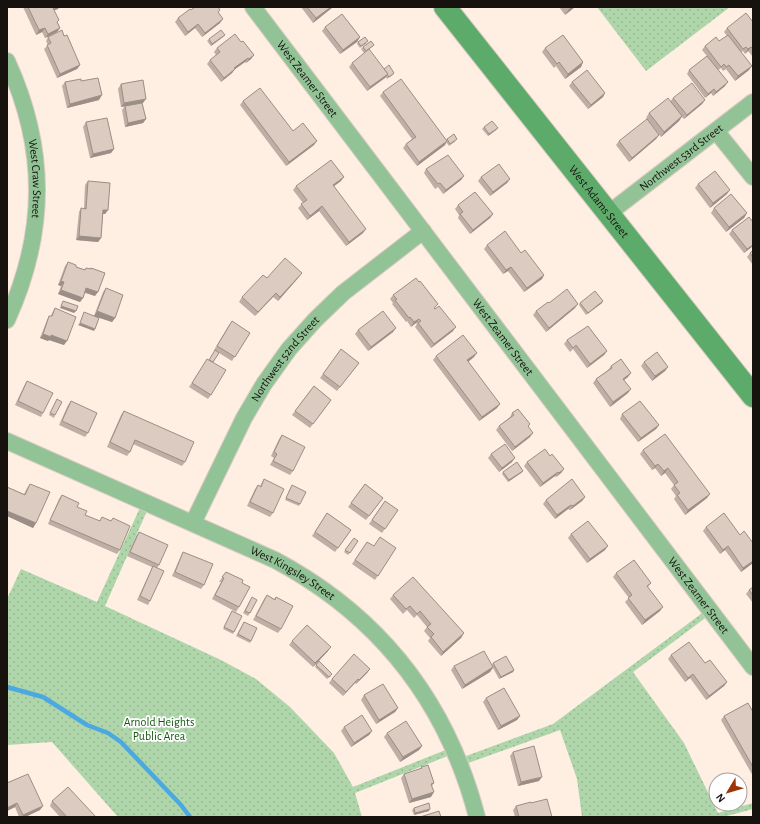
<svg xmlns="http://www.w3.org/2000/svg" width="760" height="824" viewBox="0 0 760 824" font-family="'Alegreya Sans',sans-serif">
  <defs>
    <pattern id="park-dots" width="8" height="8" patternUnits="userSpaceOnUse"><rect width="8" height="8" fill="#aed6aa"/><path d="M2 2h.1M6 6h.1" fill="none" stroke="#95b791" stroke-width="1.8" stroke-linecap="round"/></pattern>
  </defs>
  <rect width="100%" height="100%" fill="#ffeee2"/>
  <g fill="url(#park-dots)">
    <path d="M597 7H730L646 71Z"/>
    <path d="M143 501 150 504 105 606 221 660 256 679 290 707 334 753 353 787 453 747 455 753 355 793 362 817H118L52 742 7 745V599L21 569 97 602Z"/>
    <path d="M709 608 712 613 633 672 684 743 718 813 753 803V809L723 817H582L577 779 560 730 460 766 458 759 553 724Z"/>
  </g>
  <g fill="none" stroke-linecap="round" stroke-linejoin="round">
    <path stroke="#4ba8e1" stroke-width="4.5" d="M7 687 43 697 87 725 108 733 121 742 181 805 190 817"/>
    <defs>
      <g id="street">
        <path id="s1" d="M253 7 753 667"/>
        <path id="s2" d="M7 61C47 148 47 232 7 320"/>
        <path d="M716 131 753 177"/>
        <path id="s3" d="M609 213 753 102"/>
        <path id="s4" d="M7 441 275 560C380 616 447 702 477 817"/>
        <path id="s5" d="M193 523 244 418 264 384 289 349 315 320 343 293 423 231"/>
      </g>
      <g id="secondary">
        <path id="s6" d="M445 7 753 396"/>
      </g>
    </defs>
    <use href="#street" stroke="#dacbc0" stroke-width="18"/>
    <use href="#secondary" stroke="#dacbc0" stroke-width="24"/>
    <use href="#street" stroke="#91c397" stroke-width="16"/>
    <use href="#secondary" stroke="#5dab6a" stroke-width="22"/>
  </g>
  <g fill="#bdafa5">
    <path d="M23 7H59L58 9 54 10 58 23 60 28 57 32 45 38 42 32 36 35Z"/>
    <path d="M301 7H333L313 23Z"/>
    <path d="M559 7H575L565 15Z"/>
    <path d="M191 10 218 13 220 23 202 37 195 28 185 36 175 22 178 18Z"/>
    <path d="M753 22V57L748 51 745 54 743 51 741 52 749 70 735 81 726 69 723 71 721 68 718 70 725 86 713 96 711 93 705 98 687 74 689 70 707 56 702 50 705 46 719 41 727 36 724 32 727 28Z"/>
    <path d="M325 27 360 37 357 42 340 54 322 31Z"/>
    <path d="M64 36 80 65 77 69 57 78 44 49 48 45 46 41 48 37Z"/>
    <path d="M223 37 211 46 207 41 209 39Z"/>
    <path d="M358 42 367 43 360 48 357 44Z"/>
    <path d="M374 45 372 47 364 53 361 49 363 47Z"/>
    <path d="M217 48 254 55 251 59 246 63 245 62 235 69 232 73 221 82 207 64 210 60 216 55 214 52Z"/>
    <path d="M545 48 583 62 581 67 565 79 556 66 554 68 542 52Z"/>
    <path d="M352 63 384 69 394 73 393 75 387 79 386 77 367 91 349 67Z"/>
    <path d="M81 81 99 100 67 108 62 86 65 82Z"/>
    <path d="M572 82 605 93 603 97 588 109 569 86Z"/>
    <path d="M121 84 143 103H142L146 119 143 123 125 127 122 110 125 106 121 107 118 89Z"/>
    <path d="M383 92 446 140 447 139 456 141 449 146 446 142 445 145 417 166 403 148 406 144 412 139 380 96Z"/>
    <path d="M673 98 705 100 702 104 684 119 682 117 679 121 661 137 646 118 649 113 670 102Z"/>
    <path d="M243 101 293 131 314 145 286 166 240 105Z"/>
    <path d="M86 122 114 149 111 153 90 158 83 127Z"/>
    <path d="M484 127 496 130 488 136 482 129Z"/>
    <path d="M659 135 656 139 629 162 616 145 619 141Z"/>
    <path d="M426 169 464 176 461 180 443 194 438 187 435 189 424 173Z"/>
    <path d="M481 177 510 179 507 183 490 196 478 181Z"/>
    <path d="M88 181 108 210 105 214H103L101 238 98 242 76 240 79 212 81 208H84L85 185Z"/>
    <path d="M341 181 334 186 363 233 346 246 319 211 307 220 298 208 303 203 293 190 296 186Z"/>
    <path d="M698 184 727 194 710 208 695 188Z"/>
    <path d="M458 205 493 214 490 218 470 234 458 218 459 215 455 209Z"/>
    <path d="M714 208 747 213 744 218 726 232 711 213Z"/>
    <path d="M753 222V246L744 253 729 234 732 230Z"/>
    <path d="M487 245 521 253 544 275 542 279 524 292 508 271 503 274 484 249Z"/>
    <path d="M753 250V265L747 257 750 253Z"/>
    <path d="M68 262 76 267 85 270 86 268 90 269 91 268 95 296 85 293 83 298 80 302 58 294 61 286 58 285 65 266Z"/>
    <path d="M299 277 278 301 273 297 255 316 239 302 242 297 267 278Z"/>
    <path d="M106 288 115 318 112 322 94 316 103 292Z"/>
    <path d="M393 295 435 309 453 331 431 348 415 327 417 324 416 323 411 327 407 321 406 322 392 304 393 303 390 299Z"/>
    <path d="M549 303 575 308 546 332 533 315 536 311Z"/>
    <path d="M580 303H602L586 315 579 305Z"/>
    <path d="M55 308 64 345 49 340 48 341 40 338 47 320 49 316H51L52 313Z"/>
    <path d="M229 325 250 333 232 361 219 353 213 362 211 395 208 399 189 387 205 363 209 360 215 351 214 350Z"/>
    <path d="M358 330 393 332 368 351 355 334Z"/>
    <path d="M567 340 607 351 604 355 587 368 573 349 570 352 564 344Z"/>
    <path d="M341 349 359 363 337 391 320 378Z"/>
    <path d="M436 356 474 357 468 362 497 408 479 421 433 360Z"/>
    <path d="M644 362 668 367 665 371 652 381 641 366Z"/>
    <path d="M611 366 628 377 624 380 628 393 610 407 593 383 596 379 608 370Z"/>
    <path d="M27 381 43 413 41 417 15 405 24 386Z"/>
    <path d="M314 386 331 400 310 428 292 415Z"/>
    <path d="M57 399 55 415 54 418 49 415Z"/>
    <path d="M71 401 88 433 85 437 59 425 68 405Z"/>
    <path d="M124 411 185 462 182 466 133 444 130 452 127 456 107 447 121 415Z"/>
    <path d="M512 413 530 424 528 427 530 437 512 451 496 430 499 426 510 417Z"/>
    <path d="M622 414 659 425 656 429 638 442 620 419Z"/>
    <path d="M282 435 293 471 290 475 270 465 274 458 271 456 279 439Z"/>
    <path d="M643 450 707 498 685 515 674 499 676 496 671 489 674 485 665 473 661 476 655 468 652 470 640 454Z"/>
    <path d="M491 454 512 462 499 472 488 458Z"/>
    <path d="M527 462 564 469 561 473 556 477 555 476 540 487 524 466Z"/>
    <path d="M523 471 521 473 508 482 502 474 503 472Z"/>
    <path d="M264 479 273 513 270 517 247 506 255 489 258 485 260 486Z"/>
    <path d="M30 484 36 523 33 528 7 516V487L24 494 27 488Z"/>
    <path d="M365 484 383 498 366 520 348 507Z"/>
    <path d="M292 485 300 504 299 506 285 500Z"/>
    <path d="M62 495 85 515 99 521 102 517 111 521 113 518 120 550 117 554 48 524 59 499Z"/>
    <path d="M585 497 582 501 570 510 568 509 555 519 543 504 546 500Z"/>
    <path d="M385 501 398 510 382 533 369 524Z"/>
    <path d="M327 513 351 530 335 552 312 536Z"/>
    <path d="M706 527 740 535 753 543V563L741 572 725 550 720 554 703 531Z"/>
    <path d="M139 532 159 565 157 568 150 601 148 605 137 600 151 570 152 567 127 556 136 536Z"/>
    <path d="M571 534 605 550 587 563 568 538Z"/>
    <path d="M354 538 358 541 348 555 344 552Z"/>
    <path d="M367 542 374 546 396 548 375 580 352 564Z"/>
    <path d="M183 552 204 585 201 589 172 576 181 556Z"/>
    <path d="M226 572 242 583 239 607 236 612 212 599 221 582H219Z"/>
    <path d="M616 573 651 583 648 587 660 611 642 625 625 602 629 598 613 577Z"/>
    <path d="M753 587V603L746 594 749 590Z"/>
    <path d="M267 595 274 599 276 597 281 629 278 633 253 620 264 599Z"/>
    <path d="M393 595 464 633 461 638 441 656 428 641 430 638 424 631 427 627 417 615 414 618 407 610 403 614 390 599Z"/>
    <path d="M252 597 250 613 248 616 243 613Z"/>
    <path d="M232 611 234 632 233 634 223 629Z"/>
    <path d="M244 622 251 641 250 643 236 636Z"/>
    <path d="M292 641 328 651 313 667 289 645Z"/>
    <path d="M671 655 727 682 724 686 706 700 690 678 685 682 668 659Z"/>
    <path d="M493 663 514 670 513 672 499 679 493 668 490 672 462 689 451 670 454 666 492 665Z"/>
    <path d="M316 665 331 676 327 679 315 667Z"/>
    <path d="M370 669 367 673 356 684 355 683 343 696 329 683 332 679Z"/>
    <path d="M364 695 398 708 395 712 376 724 361 700Z"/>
    <path d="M486 698 520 716 517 720 498 730 483 702Z"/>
    <path d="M753 712V776L721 720 724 716Z"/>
    <path d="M344 727 372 731 369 735 351 747 341 731Z"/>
    <path d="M387 733 422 746 419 750 400 762 384 737Z"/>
    <path d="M513 752 539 781 518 786 510 756Z"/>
    <path d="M421 767 434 783 432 786 431 797 409 803 401 778 404 774 420 769Z"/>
    <path d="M7 783 40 810 25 817H19L15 807 7 811Z"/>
    <path d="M52 801 96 817H60L50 806Z"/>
    <path d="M531 803 552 817H515L513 810 516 806Z"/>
    <path d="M414 808 429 811 414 815 412 810Z"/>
  </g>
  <g fill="#9a8e86">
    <path d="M55 7H59L58 9 50 12 53 8Z"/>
    <path d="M331 7H333L313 23 316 18Z"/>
    <path d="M571 7H575L565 15 569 9Z"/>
    <path d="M223 19 220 23 202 37 205 33Z"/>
    <path d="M198 24 195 28 185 36 188 32Z"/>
    <path d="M45 28 42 32 36 35 39 30Z"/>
    <path d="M60 28 57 32 45 38 48 34Z"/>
    <path d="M225 35 223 37 211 46 212 44Z"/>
    <path d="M360 37 357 42 340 54 343 50Z"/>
    <path d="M751 47 748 51 745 54 748 49Z"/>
    <path d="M254 55 251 59 246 63 249 59Z"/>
    <path d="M248 58 245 62 231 72 234 68Z"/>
    <path d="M583 62 581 67 565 79 568 74Z"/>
    <path d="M80 65 77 69 57 78 60 74Z"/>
    <path d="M752 66 749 70 735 81 738 76Z"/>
    <path d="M235 69 232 73 221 82 224 78Z"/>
    <path d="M388 74 385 78 367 91 370 87Z"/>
    <path d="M728 82 725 86 713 96 716 92Z"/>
    <path d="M714 89 711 93 705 98 708 94Z"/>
    <path d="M605 93 603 97 588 109 591 105Z"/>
    <path d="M102 95 99 100 67 108 70 104Z"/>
    <path d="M146 99 143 103 121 107 124 103Z"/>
    <path d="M705 100 702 104 684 119 687 115Z"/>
    <path d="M682 116 679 121 661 137 664 132Z"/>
    <path d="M146 119 143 123 125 127 128 123Z"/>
    <path d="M498 128 496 130 488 136 489 134Z"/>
    <path d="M659 135 656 139 629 162 632 158Z"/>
    <path d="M317 141 314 145 286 166 289 162Z"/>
    <path d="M447 141 445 145 417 166 419 162Z"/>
    <path d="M114 149 111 153 90 158 93 154Z"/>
    <path d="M464 176 461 180 443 194 446 190Z"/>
    <path d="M344 177 341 181 330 189 333 185Z"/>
    <path d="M510 179 507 183 490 196 493 192Z"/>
    <path d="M730 190 727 194 710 208 713 203Z"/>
    <path d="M322 206 319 211 307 220 310 216Z"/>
    <path d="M103 210H108L105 214H100Z"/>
    <path d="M747 213 744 218 726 232 729 227Z"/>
    <path d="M493 214 490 218 470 234 473 230Z"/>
    <path d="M366 229 363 233 346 246 349 242Z"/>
    <path d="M79 236 101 238 98 242 76 240Z"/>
    <path d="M753 245V246L744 253 747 249Z"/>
    <path d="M511 267 508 271 503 274 506 270Z"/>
    <path d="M302 273 299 277 278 301 280 297Z"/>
    <path d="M544 275 542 279 524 292 527 288Z"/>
    <path d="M61 281 64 282 61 286 58 285Z"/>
    <path d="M86 288 98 292 95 296 84 292Z"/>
    <path d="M61 290 83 298 80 302 58 294Z"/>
    <path d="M276 293 273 297 255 316 258 312Z"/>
    <path d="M603 301 602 303 586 315 588 313Z"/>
    <path d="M578 304 575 308 546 332 549 328Z"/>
    <path d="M61 306 76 311 74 313 60 308Z"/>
    <path d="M97 311 115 318 112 322 94 316Z"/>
    <path d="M419 319 416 323 411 327 414 322Z"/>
    <path d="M80 323 95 329 94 331 78 325Z"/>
    <path d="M456 327 453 331 431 348 434 344Z"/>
    <path d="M396 328 393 332 368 351 371 347Z"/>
    <path d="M43 334 51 335 67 341 64 345 49 340 48 341 40 338Z"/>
    <path d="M607 351 604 355 587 368 590 364Z"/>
    <path d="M477 353 474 357 464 365 467 360Z"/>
    <path d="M668 367 665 371 652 381 655 376Z"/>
    <path d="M631 373 628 377 620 383 623 379Z"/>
    <path d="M631 389 628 393 610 407 613 402Z"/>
    <path d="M500 404 497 408 479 421 482 417Z"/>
    <path d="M659 425 656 429 638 442 641 438Z"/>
    <path d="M533 433 530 437 512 451 515 447Z"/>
    <path d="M515 458 512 462 499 472 502 468Z"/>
    <path d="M658 464 655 468 652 470 655 466Z"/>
    <path d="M668 468 665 473 661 476 664 471Z"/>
    <path d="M564 469 561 473 556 477 559 473Z"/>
    <path d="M523 471 521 473 508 482 509 480Z"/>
    <path d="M558 472 555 476 540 487 543 483Z"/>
    <path d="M710 494 707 498 685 515 688 510Z"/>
    <path d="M585 497 582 501 570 510 573 506Z"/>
    <path d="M571 505 568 509 555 519 557 515Z"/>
    <path d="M7 511 36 523 33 528 7 516Z"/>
    <path d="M608 546 605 550 587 563 590 559Z"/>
    <path d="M728 546 725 550 720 554 723 550Z"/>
    <path d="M753 561V563L741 572 743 568Z"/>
    <path d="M663 607 660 611 642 625 645 620Z"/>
    <path d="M464 633 461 638 441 656 443 652Z"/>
    <path d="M331 647 328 651 313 667 315 663Z"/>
    <path d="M493 667 490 672 462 689 465 685Z"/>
    <path d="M370 669 367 673 356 684 359 680Z"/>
    <path d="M514 670 513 672 499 679 501 677Z"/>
    <path d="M693 674 690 678 685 682 688 678Z"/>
    <path d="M358 679 355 683 343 696 346 692Z"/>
    <path d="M727 682 724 686 706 700 709 696Z"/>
    <path d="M398 708 395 712 376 724 379 720Z"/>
    <path d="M520 716 517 720 498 730 501 726Z"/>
    <path d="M372 731 369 735 351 747 354 743Z"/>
    <path d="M422 746 419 750 400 762 403 757Z"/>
    <path d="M542 777 539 781 518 786 521 782Z"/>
    <path d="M434 792 431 797 409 803 412 799Z"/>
    <path d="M17 803 15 807 7 811V808Z"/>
    <path d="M43 806 40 810 25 817H22L23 815Z"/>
    <path d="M430 809 429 811 414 815 415 813Z"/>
  </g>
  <g fill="#dccbc0" stroke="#9a8e86">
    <path d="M28 7H55L53 8 59 20 57 22 60 28 48 34 45 28 39 30Z"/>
    <path d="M195 7H218L220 10 218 12 223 19 205 33 198 24 188 32 178 18 190 9 191 10Z"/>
    <path d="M307 7H331L316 18Z"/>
    <path d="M746 13 753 22V49L751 47 748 49 746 47 743 49 727 28Z"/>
    <path d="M342 14 360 37 343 50 325 27Z"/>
    <path d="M62 30 64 36 67 35 80 65 60 74 47 45 51 43 48 37Z"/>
    <path d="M221 30 225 35 212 44 209 39Z"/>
    <path d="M235 34 241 42 243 41 254 55 249 59 248 58 234 68 235 69 224 78 210 60 220 52 217 48Z"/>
    <path d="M563 35 583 62 568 74 559 62 557 64 545 48Z"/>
    <path d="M728 35 752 66 738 76 729 65 726 67 724 64 721 67 705 46 716 37 719 41Z"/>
    <path d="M365 37 368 41 361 46 358 42Z"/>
    <path d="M371 41 374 45 366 51 363 47Z"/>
    <path d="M369 49 388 74 370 87 352 63Z"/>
    <path d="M707 56 728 82 716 92 714 89 708 94 689 70Z"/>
    <path d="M389 65 394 73 389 77 387 74H388L384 69Z"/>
    <path d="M587 70 605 93 591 105 572 82Z"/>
    <path d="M98 78 102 95 70 104 65 82 81 79V81Z"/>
    <path d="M401 79 447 141 419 162 406 144 416 137 383 92Z"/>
    <path d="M143 80 146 99 124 103 121 84Z"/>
    <path d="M692 83 705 100 687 115 673 98Z"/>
    <path d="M260 88 293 131 303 123 317 141 289 162 243 101Z"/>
    <path d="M668 98 682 116 664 132 649 113Z"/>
    <path d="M142 103 146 119 128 123 125 106Z"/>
    <path d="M107 118 114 149 93 154 86 122Z"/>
    <path d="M647 119 659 135 632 158 619 141Z"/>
    <path d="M492 121 498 128 489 134 484 127Z"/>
    <path d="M454 134 457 139 450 144 447 139Z"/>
    <path d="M448 155 464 176 446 190 440 183 438 184 426 169Z"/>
    <path d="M331 160 344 177 333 185 366 229 349 242 322 206 310 216 301 204 307 200 296 186Z"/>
    <path d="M499 164 510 179 493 192 481 177Z"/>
    <path d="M715 171 730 190 713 203 698 184Z"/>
    <path d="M88 181 110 183 108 210H103L101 238 79 236 81 208 86 209Z"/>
    <path d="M475 192 493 214 473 230 460 214 463 212 458 205Z"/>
    <path d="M731 194 747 213 729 227 714 208Z"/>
    <path d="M749 217 753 222V245L747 249 732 230Z"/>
    <path d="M505 231 521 253 525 250 544 275 527 288 511 267 506 270 487 245Z"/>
    <path d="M753 250V257L750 253Z"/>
    <path d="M285 258 302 273 280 297 276 293 258 312 242 297 263 275 267 278Z"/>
    <path d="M68 262 76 265V267L85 270 86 268 91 269V268L105 273 98 292 86 288 83 298 61 290 64 282 61 281Z"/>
    <path d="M416 278 419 282 420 281 438 304 434 308 435 309 439 306 456 327 434 344 418 323 421 321 419 319 414 322 410 317 409 318 395 300 397 299 393 295Z"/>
    <path d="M106 288 123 295 115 318 97 311Z"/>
    <path d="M567 289 578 304 549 328 536 311 548 302 549 303Z"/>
    <path d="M595 291 603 301 588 313 580 303Z"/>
    <path d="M63 301 78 306 76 311 61 306Z"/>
    <path d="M55 308 76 317 67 341 51 335V337L43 334 49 316H52Z"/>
    <path d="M383 311 396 328 371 347 358 330Z"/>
    <path d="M84 312 99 318 95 329 80 323Z"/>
    <path d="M232 321 250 333 235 357 217 346Z"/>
    <path d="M588 326 607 351 590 364 576 345 573 348 567 340Z"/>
    <path d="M463 335 477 353 467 360 500 404 482 417 436 356Z"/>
    <path d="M341 349 359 363 340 387 323 374Z"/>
    <path d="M215 350 219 353 213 362 209 360Z"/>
    <path d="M657 352 668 367 655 376 644 362Z"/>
    <path d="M207 359 226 370 211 395 192 383Z"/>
    <path d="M621 359 631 373 623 379 631 389 613 402 596 379 612 368 611 366Z"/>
    <path d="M27 381 53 393 43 413 18 401Z"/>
    <path d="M314 386 331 400 313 424 295 411Z"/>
    <path d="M57 399 62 402 55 415 50 413Z"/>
    <path d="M71 401 97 413 88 433 62 421Z"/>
    <path d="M640 401 659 425 641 438 622 414Z"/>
    <path d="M518 409 530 424 528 426 533 433 515 447 499 426 514 415 512 413Z"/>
    <path d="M124 411 194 442 185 462 135 440 130 452 110 442Z"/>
    <path d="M665 434 710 494 688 510 677 495 680 493 674 485 678 482 668 468 664 471 658 464 655 466 643 450Z"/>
    <path d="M282 435 305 447 293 471 273 461 277 454 274 452Z"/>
    <path d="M505 444 515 458 502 468 491 454Z"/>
    <path d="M545 449 550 456 552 454 564 469 559 473 558 472 543 483 527 462Z"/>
    <path d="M517 462 523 471 509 480 503 472Z"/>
    <path d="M264 479 284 489 273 513 250 502 258 485 261 487Z"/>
    <path d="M572 479 585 497 573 506 571 505 557 515 546 500Z"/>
    <path d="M30 484 50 492 36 523 7 511V487L25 495Z"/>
    <path d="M365 484 383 498 369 516 351 503Z"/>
    <path d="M292 485 306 492 300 504 286 498Z"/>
    <path d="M62 495 79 503 77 507 87 511 85 515 100 521 102 517 111 521 113 518 130 526 120 550 50 520Z"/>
    <path d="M385 501 398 510 385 529 372 520Z"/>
    <path d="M327 513 351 530 338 548 315 532Z"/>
    <path d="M724 513 740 535 744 531 753 543V561L743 568 728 546 723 550 706 527Z"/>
    <path d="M588 521 608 546 590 559 571 534Z"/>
    <path d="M139 532 168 545 159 565 130 552Z"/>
    <path d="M380 537 396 548 378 576 355 560 367 542 374 546Z"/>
    <path d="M354 538 358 541 350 553 345 550Z"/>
    <path d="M183 552 213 564 204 585 175 572Z"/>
    <path d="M634 560 651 583 647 586 663 607 645 620 628 598 632 595 616 573Z"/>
    <path d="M153 566 164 571 150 601 140 596Z"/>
    <path d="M226 572 243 580 242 583 250 587 239 607 215 595 224 578 222 577Z"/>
    <path d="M413 577 464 633 443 652 431 637 434 634 427 627 431 624 420 611 417 614 410 606 406 609 393 595Z"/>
    <path d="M753 587V595L749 590Z"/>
    <path d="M267 595 275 600 276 597 293 606 281 629 256 616Z"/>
    <path d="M252 597 257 600 250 613 245 611Z"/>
    <path d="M232 611 242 616 234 632 224 627Z"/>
    <path d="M244 622 257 628 251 641 238 634Z"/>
    <path d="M307 625 331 647 315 663 292 641Z"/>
    <path d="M689 642 705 663 710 660 727 682 709 696 693 674 688 678 671 655Z"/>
    <path d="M484 651 493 667 465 685 454 666Z"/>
    <path d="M354 654 370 669 359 680 358 679 346 692 332 679Z"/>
    <path d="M506 656 514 670 501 677 493 663Z"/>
    <path d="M319 661 332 674 329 677 316 665Z"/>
    <path d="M383 684 398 708 379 720 364 695Z"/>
    <path d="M504 688 520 716 501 726 486 698Z"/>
    <path d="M748 703 753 712V767L724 716Z"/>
    <path d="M362 715 372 731 354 743 344 727Z"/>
    <path d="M406 721 422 746 403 757 387 733Z"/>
    <path d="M534 746 542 777 521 782 513 752Z"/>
    <path d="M428 765 434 783 431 784 434 792 412 799 404 774 422 768 421 767Z"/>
    <path d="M28 774 43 806 23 815 17 803 7 808V783Z"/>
    <path d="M68 787 96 817H67L52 801Z"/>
    <path d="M547 799 552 817H519L516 806 531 802V803Z"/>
    <path d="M429 803 430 809 415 813 414 808Z"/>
    <path d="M439 811 441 817H420Z"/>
  </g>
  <g text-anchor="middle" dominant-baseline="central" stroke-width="3.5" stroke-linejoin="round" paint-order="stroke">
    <g font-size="12" fill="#17120e" stroke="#fff">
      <text stroke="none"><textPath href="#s1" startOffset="90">West Zeamer Street</textPath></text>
      <text stroke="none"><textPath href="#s3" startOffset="91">Northwest 53rd Street</textPath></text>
      <text stroke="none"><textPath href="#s2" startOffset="122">West Craw Street</textPath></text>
      <text stroke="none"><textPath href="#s6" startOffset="248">West Adams Street</textPath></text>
      <text stroke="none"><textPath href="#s1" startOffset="414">West Zeamer Street</textPath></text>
      <text stroke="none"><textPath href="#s5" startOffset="189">Northwest 52nd Street</textPath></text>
      <text stroke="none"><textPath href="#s4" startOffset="315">West Kingsley Street</textPath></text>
      <text stroke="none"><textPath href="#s1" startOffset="738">West Zeamer Street</textPath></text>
    </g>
    <g font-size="12" fill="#155711" stroke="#fff">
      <text x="159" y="722">Arnold Heights<tspan x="159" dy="14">Public Area</tspan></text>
    </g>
  </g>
  <rect width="760" height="824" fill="none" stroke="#17120e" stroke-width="16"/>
  <g transform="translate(728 792) rotate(232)"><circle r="19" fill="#ffffff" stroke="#a2a09f"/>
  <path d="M0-3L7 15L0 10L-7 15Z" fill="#9b3607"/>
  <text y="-6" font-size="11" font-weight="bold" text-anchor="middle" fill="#17120e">N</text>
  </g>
</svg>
